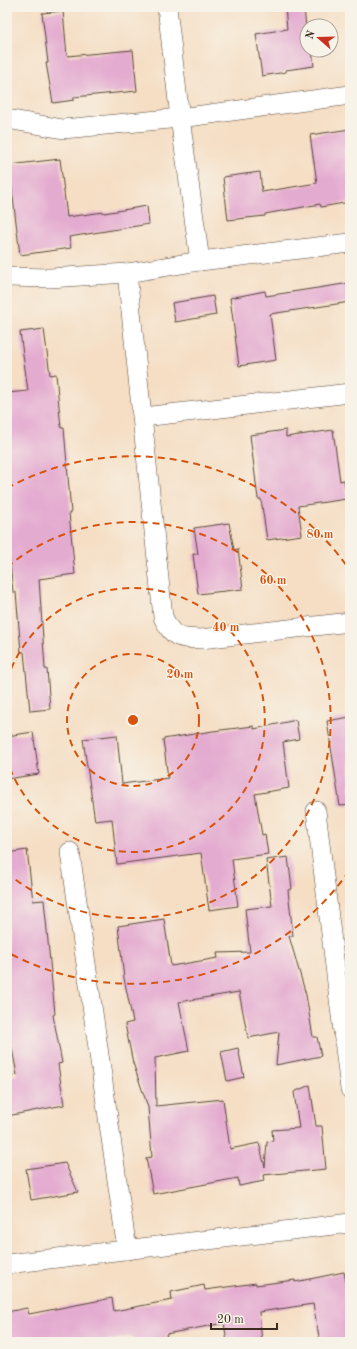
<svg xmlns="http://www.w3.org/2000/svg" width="357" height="1349" viewBox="0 0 357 1349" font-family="'Old Standard TT',serif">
  <rect width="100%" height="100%" fill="#f7f3e8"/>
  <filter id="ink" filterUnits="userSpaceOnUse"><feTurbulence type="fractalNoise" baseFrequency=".025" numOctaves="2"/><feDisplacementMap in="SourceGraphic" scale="8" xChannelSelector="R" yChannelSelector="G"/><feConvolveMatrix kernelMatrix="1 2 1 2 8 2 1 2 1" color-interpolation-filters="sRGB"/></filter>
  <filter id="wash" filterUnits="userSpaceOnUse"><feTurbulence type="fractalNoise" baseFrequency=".012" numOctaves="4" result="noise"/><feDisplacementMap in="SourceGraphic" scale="16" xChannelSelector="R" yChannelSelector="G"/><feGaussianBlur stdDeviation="0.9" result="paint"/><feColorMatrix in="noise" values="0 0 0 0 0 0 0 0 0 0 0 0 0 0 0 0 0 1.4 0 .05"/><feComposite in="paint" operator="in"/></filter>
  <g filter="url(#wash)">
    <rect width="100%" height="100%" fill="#f5dec4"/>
    <g id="blocks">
      <g fill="#e4abd0">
        <path d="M285 7H304L306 28H307V50H312L314 66 286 70V72L262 76 256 34 287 29Z"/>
        <path d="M63 11 67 56 133 50 137 91 74 97V100L53 103 46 63H48L42 13Z"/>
        <path d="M350 129V202L321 207 320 204 265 214V216L228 220 223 177 260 172 262 192 317 183 310 135Z"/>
        <path d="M60 159 67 217 104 212V213L147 206 149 224 69 237 71 248 20 255 9 165Z"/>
        <path d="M350 283V302L270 314 276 360 239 366 230 298 265 291 266 296Z"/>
        <path d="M213 296 216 315 175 322 172 303Z"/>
        <path d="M44 329 50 375 56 374 61 428H64L71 513H69L75 574 39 579 45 669H47L50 709 30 711 24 652H21L16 592H13L7 532V393L28 391 20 332Z"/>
        <path d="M286 430V437L333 430 340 481 344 480 347 499 298 506 302 535 267 540 261 499H258L250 435Z"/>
        <path d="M229 523 234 550 238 549 243 589 198 594 193 554H198L194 528Z"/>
        <path d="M350 717V805L340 806 327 721Z"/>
        <path d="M296 720 299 739 283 742 289 788 255 794 262 835 265 834 268 854 232 859 238 906 209 910 201 853 117 864 112 819 95 821 83 739 117 735 122 784 168 778 163 739 213 731 254 726V729Z"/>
        <path d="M33 732 39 774 7 779V736Z"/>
        <path d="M27 850 33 901 44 900 55 1014 53 1015 62 1063 58 1064 64 1105 7 1116V1077L17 1075 11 1043 7 1010V853Z"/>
        <path d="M288 857 292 889 288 890 293 936H289L306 995 313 1037H317L321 1056 276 1065 279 1032 248 1038 239 992 179 1002 189 1051 155 1058 156 1106 223 1099 230 1149 259 1143 265 1167 267 1142 273 1141 272 1130 299 1128 294 1092 310 1085 316 1126H322L326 1169 263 1175 264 1181 239 1186 238 1178 153 1194 146 1158 152 1157 148 1107 133 1063 125 1024 133 1022 124 978 118 926 164 919 171 966 218 958 217 953 250 952 245 909 272 906 266 860Z"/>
        <path d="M238 1048 244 1077 227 1081 221 1052Z"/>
        <path d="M65 1163 78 1192 31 1200 26 1169Z"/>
        <path d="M344 1272 350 1302V1342H320L313 1304 259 1312 262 1342H227L224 1323 166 1334 168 1342H133L132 1336 101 1342H7V1312L27 1308 29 1314 112 1298 114 1311 172 1300 171 1292 204 1285 205 1290 256 1283V1285L295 1280V1282Z"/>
      </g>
    </g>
  </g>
  <g filter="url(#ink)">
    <use href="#blocks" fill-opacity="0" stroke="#574537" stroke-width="1"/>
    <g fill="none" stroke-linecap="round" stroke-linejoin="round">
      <defs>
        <g id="street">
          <path d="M167 7 180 118 200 261"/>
          <path d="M7 119 63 129 180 118 350 95"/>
          <path d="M127 273 163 617C173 639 179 638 201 639L350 622"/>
          <path d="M7 277 50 278 127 273 200 261 350 243"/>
          <path d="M143 417 350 393"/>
          <path d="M316 811 350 1089"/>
          <path d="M70 852 127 1250"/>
          <path d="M7 1264 350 1223"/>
        </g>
      </defs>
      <use href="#street" stroke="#574537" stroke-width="20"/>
      <use href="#street" stroke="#fff" stroke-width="19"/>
    </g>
  </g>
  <g fill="none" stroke="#d7540e" stroke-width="2" stroke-dasharray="7 5">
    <circle cx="133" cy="720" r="66"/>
    <path d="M7 680A132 132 0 1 1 7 760"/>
    <path d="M7 567A198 198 0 1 1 7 873"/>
    <path d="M349 871A264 264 0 0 1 7 952M7 488A264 264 0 0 1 349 569"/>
  </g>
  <circle cx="133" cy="720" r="6" fill="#d7540e" stroke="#f7f3e8" stroke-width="2"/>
  <g font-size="12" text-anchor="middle" font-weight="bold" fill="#d7540e" stroke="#f7f3e8" stroke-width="3" stroke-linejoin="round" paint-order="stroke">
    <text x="320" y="538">80 m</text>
    <text x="273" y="584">60 m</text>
    <text x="226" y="631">40 m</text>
    <text x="180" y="678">20 m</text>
  </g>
  <rect width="357" height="1349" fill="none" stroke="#f7f3e8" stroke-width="24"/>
  <g transform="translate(319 38) rotate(290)"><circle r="19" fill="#f7f3e8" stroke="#aca397"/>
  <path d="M0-3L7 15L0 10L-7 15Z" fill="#c8321e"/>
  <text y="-6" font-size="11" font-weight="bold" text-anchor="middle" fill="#3b2a1e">N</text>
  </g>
  <path d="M211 1323v6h66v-6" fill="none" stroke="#3b2a1e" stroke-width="2"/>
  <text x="217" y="1323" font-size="12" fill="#3b2a1e" stroke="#f7f3e8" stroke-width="3" paint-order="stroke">20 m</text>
</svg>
